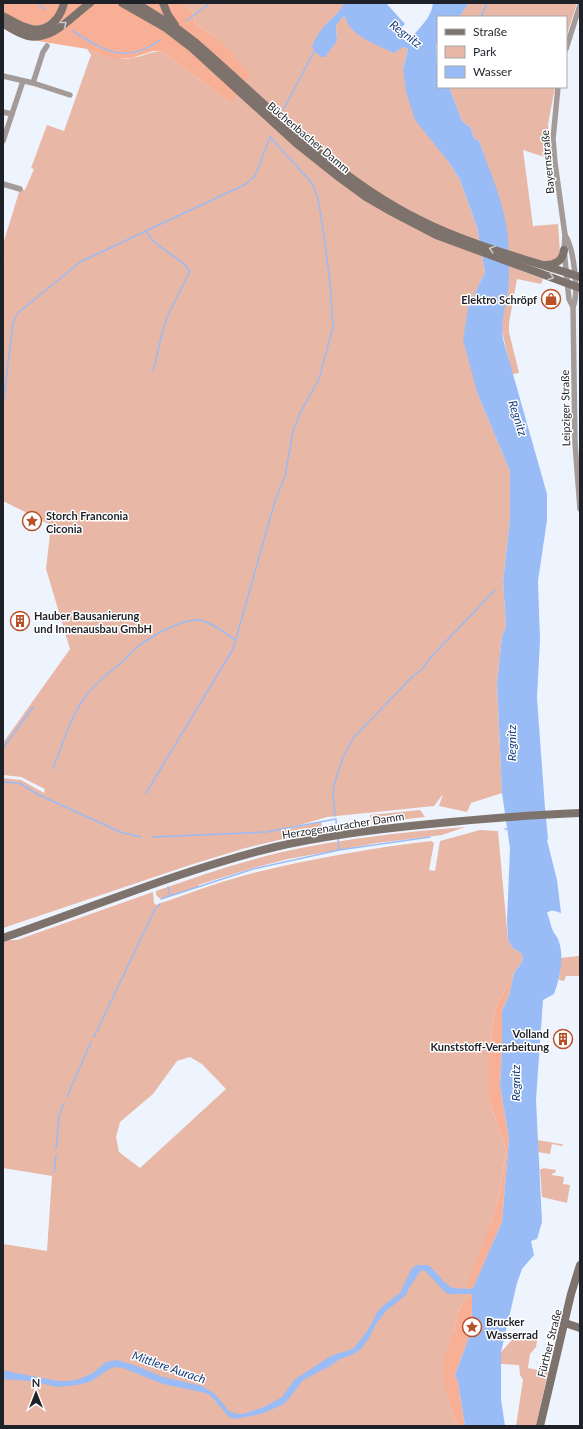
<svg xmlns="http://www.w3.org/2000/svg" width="583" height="1429" viewBox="0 0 583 1429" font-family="Lato,sans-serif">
  <rect width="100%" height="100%" fill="#eef4fe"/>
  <g fill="#e8b7a5" fill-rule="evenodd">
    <path d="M180 3H344L341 10 330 20 337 41 336 25 344 16 347 19 408 49 403 69 448 161 460 180 477 227 485 272 468 308 478 395 510 471V520L503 581 506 627 502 636 497 684 502 793 471 803 467 812 439 806 443 794 434 806 327 817 283 830 321 822 323 831 287 838 242 849 190 865 3 928V778L21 780 44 793 45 789 21 777 3 775V743L70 649 46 569 51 525 3 501V261L5 259 3 258V244L20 189 25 190 34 169 31 168 47 125 64 131 91 55 87 49C100 54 119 61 133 58 146 56 148 51 163 52L231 103 219 39 195 24 192 11Z"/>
    <path d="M469 3H577L566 37V17H459Z"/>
    <path d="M449 87H555L548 124 551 159 523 150 533 226 558 224 560 253 555 260 544 262 524 255 519 270 543 279 541 284 517 279 509 323V332L519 373 512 374 502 331V317L506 302 509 280 501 205 479 141 474 138 471 128 462 121Z"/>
    <path d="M420 810 425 817 372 823 370 815Z"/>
    <path d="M465 827 442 835 377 843 288 859 253 868 198 885 199 887 165 898H159L156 895V891C196 877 236 863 278 853 339 839 403 832 465 827Z"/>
    <path d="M480 830 498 831 508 940 513 948 521 953 523 957 522 962 514 973 495 1009 489 1054V1100L506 1149 501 1187 492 1221 472 1291 459 1309 454 1331 446 1393 457 1426H3V1244L47 1251 52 1176 3 1168V940H17L153 892 154 903 156 905 161 903C193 892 225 880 257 872 315 858 372 848 431 841L434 843 429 870 435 871 440 841ZM190 1057 202 1064 226 1089 140 1168 119 1152 116 1137 120 1122 153 1094 177 1061Z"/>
    <path d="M580 955V976H566L564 981 559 980 561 958 578 956Z"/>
    <path d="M537 1140 561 1144H563L562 1146 552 1144 550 1154 538 1152Z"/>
    <path d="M543 1168 556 1170 555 1173H553L552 1175 564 1177 563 1184 570 1185 567 1203 542 1197 540 1169H543Z"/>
    <path d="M539 1330 536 1347 530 1354 528 1368 548 1372 536 1426H516L523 1380 520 1375 519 1365 501 1364V1352L512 1340Z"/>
  </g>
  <g fill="#f7af95">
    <path d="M3 3H180L192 11 195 24 219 39 250 74 231 103 163 52 153 51 132 58 115 59 104 56 87 49 26 39 3 28Z"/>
    <path d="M514 973 509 995 502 1011V1050L500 1085 509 1139 502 1222 472 1291V1329L455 1375 458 1382 465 1426H457L446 1393 442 1365 454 1331 459 1309 472 1291 468 1282 492 1221 501 1187 506 1149 489 1100V1054L495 1009Z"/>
  </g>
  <path fill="#99bcf6" d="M344 3H386L405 24 401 28 412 37C420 27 432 17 433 3H469L459 17H438V36L436 47 438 87H449L462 121 471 128 474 138 479 141C490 172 505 205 508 238 509 252 509 267 509 281 508 302 500 317 503 339L547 494V520L538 581 540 640 537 698 545 808 548 839 547 840 557 880 561 913C556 911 551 909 547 913 550 919 550 925 553 931 554 934 557 936 558 939 565 956 560 978 554 994L543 1000 536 1100 542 1222 537 1239 531 1241 534 1255 522 1269 517 1283 501 1352V1399L505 1426H465L458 1382 455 1375 472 1329V1294H449L445 1292 424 1270 421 1271 419 1273 408 1290 406 1295 386 1311 376 1324 369 1338 368 1339 361 1349 352 1355 340 1359 330 1366 303 1380 288 1400 282 1405 261 1414 235 1419 228 1416 211 1396 206 1393 163 1384 123 1368 114 1367 106 1371 90 1382 77 1385 58 1387 30 1381 3 1379V1371H6L58 1381H68L79 1379 93 1373 106 1362 116 1360 134 1365 163 1377 202 1386 215 1394 229 1411 237 1414H243L264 1407 282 1397 294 1380 329 1357 338 1353 344 1352 354 1348 368 1330 378 1311 385 1304 400 1293 412 1268 417 1265H427L431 1267 444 1282 452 1288 469 1289 473 1288 502 1222 509 1139 500 1085 502 1050V1011L509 995 514 973 522 962 523 957 521 953 513 948 508 940 507 920 510 848 502 793 497 684 502 636 506 627 503 581 510 520V471L478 395 463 340 468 308 485 272 477 227 460 180 448 161 415 120 406 92 403 69 408 49 403 47 394 53C380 46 356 38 348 24 346 21 347 19 344 16L336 25 337 41 325 57H321L314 51 312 47C316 36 322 28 330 20 336 14 341 11 344 3Z"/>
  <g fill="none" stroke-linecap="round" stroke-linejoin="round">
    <g stroke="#99bcf6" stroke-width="1.5">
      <path d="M37 3 45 9"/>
      <path d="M481 17 487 3"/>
      <path d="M186 21 210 3"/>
      <path d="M73 31C104 51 126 65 160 40"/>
      <path d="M283 110 315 50"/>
      <path d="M147 232C156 250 179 255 190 271L169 313 164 326 153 371"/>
      <path d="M19 312 80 262 246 184 255 176 270 137 312 183 315 190 319 204 324 237 330 282 333 327 319 379 300 413 293 431 285 476 275 501 233 649 146 793"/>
      <path d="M3 405 13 323 17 314"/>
      <path d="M385 705 413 676 422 669 430 658 495 590"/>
      <path d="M3 748 33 707"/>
      <path d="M53 769C62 745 70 718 85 697 95 683 108 674 121 663 125 660 129 655 133 651 147 638 180 619 198 620 209 620 227 635 236 640"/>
      <path d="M3 782 19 783 39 795 103 824 120 832 141 837"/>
      <path d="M335 816 333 795 334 785 343 757 354 737 383 707"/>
      <path d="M336 820 337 832"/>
      <path d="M505 829H507"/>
      <path d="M152 837 266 832 336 819"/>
      <path d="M338 838 339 850 430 837"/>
      <path d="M168 887 170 896 253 869 339 850"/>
      <path d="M161 899 170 896"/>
      <path d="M94 1037 155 909 160 904"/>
      <path d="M67 1097 91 1042"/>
      <path d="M56 1149 59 1116 64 1103"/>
      <path d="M54 1172 56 1155"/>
    </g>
    <g stroke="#a49b98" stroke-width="5.5">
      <path d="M566 49 580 5"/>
      <path d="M3 76 33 83 70 95"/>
      <path d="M33 83 43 52 47 46"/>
      <path d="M558 87 553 139 555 163 565 235 564 250 569 299 573 307"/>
      <path d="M3 112 12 114"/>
      <path d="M3 141 23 81"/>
      <path d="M3 184 20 189"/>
      <path d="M565 235C574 248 579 293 573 307L575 443 580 509"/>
    </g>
    <g stroke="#7e726d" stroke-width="8">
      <path d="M122 3 166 28 192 48 296 143 340 178 366 197 392 212 436 235 580 288"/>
      <path d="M136 3 179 30 196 43C268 105 332 176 418 219 469 245 526 259 580 277"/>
      <path d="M163 3 168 15 175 25"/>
      <path d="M3 16C11 20 19 26 28 28 46 34 60 20 64 3"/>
      <path d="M3 24C11 28 19 34 28 36 53 41 72 16 90 3"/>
      <path d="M546 265C556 265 563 260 564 250"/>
      <path d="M3 938C93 907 182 870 275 847 326 835 378 829 430 824 480 819 530 815 580 813"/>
      <path d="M565 1323 580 1328"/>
      <path d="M540 1426 571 1294 580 1265"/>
    </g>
  </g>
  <defs><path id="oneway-chevron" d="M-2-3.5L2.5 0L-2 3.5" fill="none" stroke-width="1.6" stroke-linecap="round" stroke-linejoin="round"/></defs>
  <g stroke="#cbc7c5">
    <use href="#oneway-chevron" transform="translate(64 24) rotate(-38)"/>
    <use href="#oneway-chevron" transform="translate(492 249) rotate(-162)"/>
    <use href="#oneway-chevron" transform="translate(551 277) rotate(19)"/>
  </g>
  <defs>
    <symbol id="shop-ring" viewBox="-11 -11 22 22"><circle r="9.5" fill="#fff" stroke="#b85127" stroke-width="1.5"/><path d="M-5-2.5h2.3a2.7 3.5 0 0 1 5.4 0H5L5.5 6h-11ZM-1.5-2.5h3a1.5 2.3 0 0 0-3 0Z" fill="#b85127"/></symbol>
    <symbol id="sight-ring" viewBox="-11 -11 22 22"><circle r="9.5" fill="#fff" stroke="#b85127" stroke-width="1.5"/><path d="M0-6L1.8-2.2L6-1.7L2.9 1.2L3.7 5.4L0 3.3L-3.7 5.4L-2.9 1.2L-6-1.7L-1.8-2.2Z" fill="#b85127"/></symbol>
    <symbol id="building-ring" viewBox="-11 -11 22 22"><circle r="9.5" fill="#fff" stroke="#b85127" stroke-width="1.5"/><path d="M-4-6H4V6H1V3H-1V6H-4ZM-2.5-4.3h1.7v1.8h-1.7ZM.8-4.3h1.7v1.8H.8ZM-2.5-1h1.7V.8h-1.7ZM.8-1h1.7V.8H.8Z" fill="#b85127"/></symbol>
  </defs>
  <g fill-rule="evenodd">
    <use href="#shop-ring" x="540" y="288" width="22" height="22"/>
    <use href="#sight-ring" x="21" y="510" width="22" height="22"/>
    <use href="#building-ring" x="9" y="610" width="22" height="22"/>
    <use href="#building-ring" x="552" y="1028" width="22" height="22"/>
    <use href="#sight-ring" x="461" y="1316" width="22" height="22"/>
  </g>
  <g text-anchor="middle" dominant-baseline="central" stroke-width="3" stroke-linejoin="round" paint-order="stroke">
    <g font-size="11" fill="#1e2127" stroke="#fff">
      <text transform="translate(309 137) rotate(40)">Büchenbacher Damm</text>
      <text transform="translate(547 162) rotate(-95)">Bayernstraße</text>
      <text transform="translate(565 408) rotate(-91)">Leipziger Straße</text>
      <text transform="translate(343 825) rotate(-9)">Herzogenauracher Damm</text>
      <text transform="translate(549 1343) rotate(-76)">Fürther Straße</text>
    </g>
    <g font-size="11" font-weight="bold" fill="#1e2127" stroke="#fff" text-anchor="start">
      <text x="537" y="299" text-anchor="end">Elektro Schröpf</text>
      <text x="46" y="515">Storch Franconia<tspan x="46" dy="13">Ciconia</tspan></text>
      <text x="34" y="615">Hauber Bausanierung<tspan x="34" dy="13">und Innenausbau GmbH</tspan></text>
      <text x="549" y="1033" text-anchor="end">Volland<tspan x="549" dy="13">Kunststoff-Verarbeitung</tspan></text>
      <text x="486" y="1321">Brucker<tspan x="486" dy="13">Wasserrad</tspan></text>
    </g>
    <g font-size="12" font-style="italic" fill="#173e81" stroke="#fff">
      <text transform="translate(406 34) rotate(37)">Regnitz</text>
      <text transform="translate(518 418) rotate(72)">Regnitz</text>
      <text transform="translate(511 743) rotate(-90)">Regnitz</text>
      <text transform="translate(515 1083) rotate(-90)">Regnitz</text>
      <text transform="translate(169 1367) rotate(19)">Mittlere Aurach</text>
    </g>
  </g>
  <rect width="583" height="1429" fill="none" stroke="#1e2127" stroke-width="8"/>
  <rect x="437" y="16" width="130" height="72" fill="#ffffff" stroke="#a5a6a9"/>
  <rect x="445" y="29" width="20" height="6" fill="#7e726d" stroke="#a5a6a9"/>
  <text x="473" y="36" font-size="12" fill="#1e2127">Straße</text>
  <rect x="445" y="46" width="20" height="12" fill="#e8b7a5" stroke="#a5a6a9"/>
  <text x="473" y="56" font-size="12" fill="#1e2127">Park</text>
  <rect x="445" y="66" width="20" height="12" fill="#99bcf6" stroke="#a5a6a9"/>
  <text x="473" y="76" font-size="12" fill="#1e2127">Wasser</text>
  <g transform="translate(36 1393)" stroke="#ffffff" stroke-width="3" paint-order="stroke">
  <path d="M0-3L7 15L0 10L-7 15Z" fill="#1e2127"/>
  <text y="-6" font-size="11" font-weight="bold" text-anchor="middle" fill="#1e2127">N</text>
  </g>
</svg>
